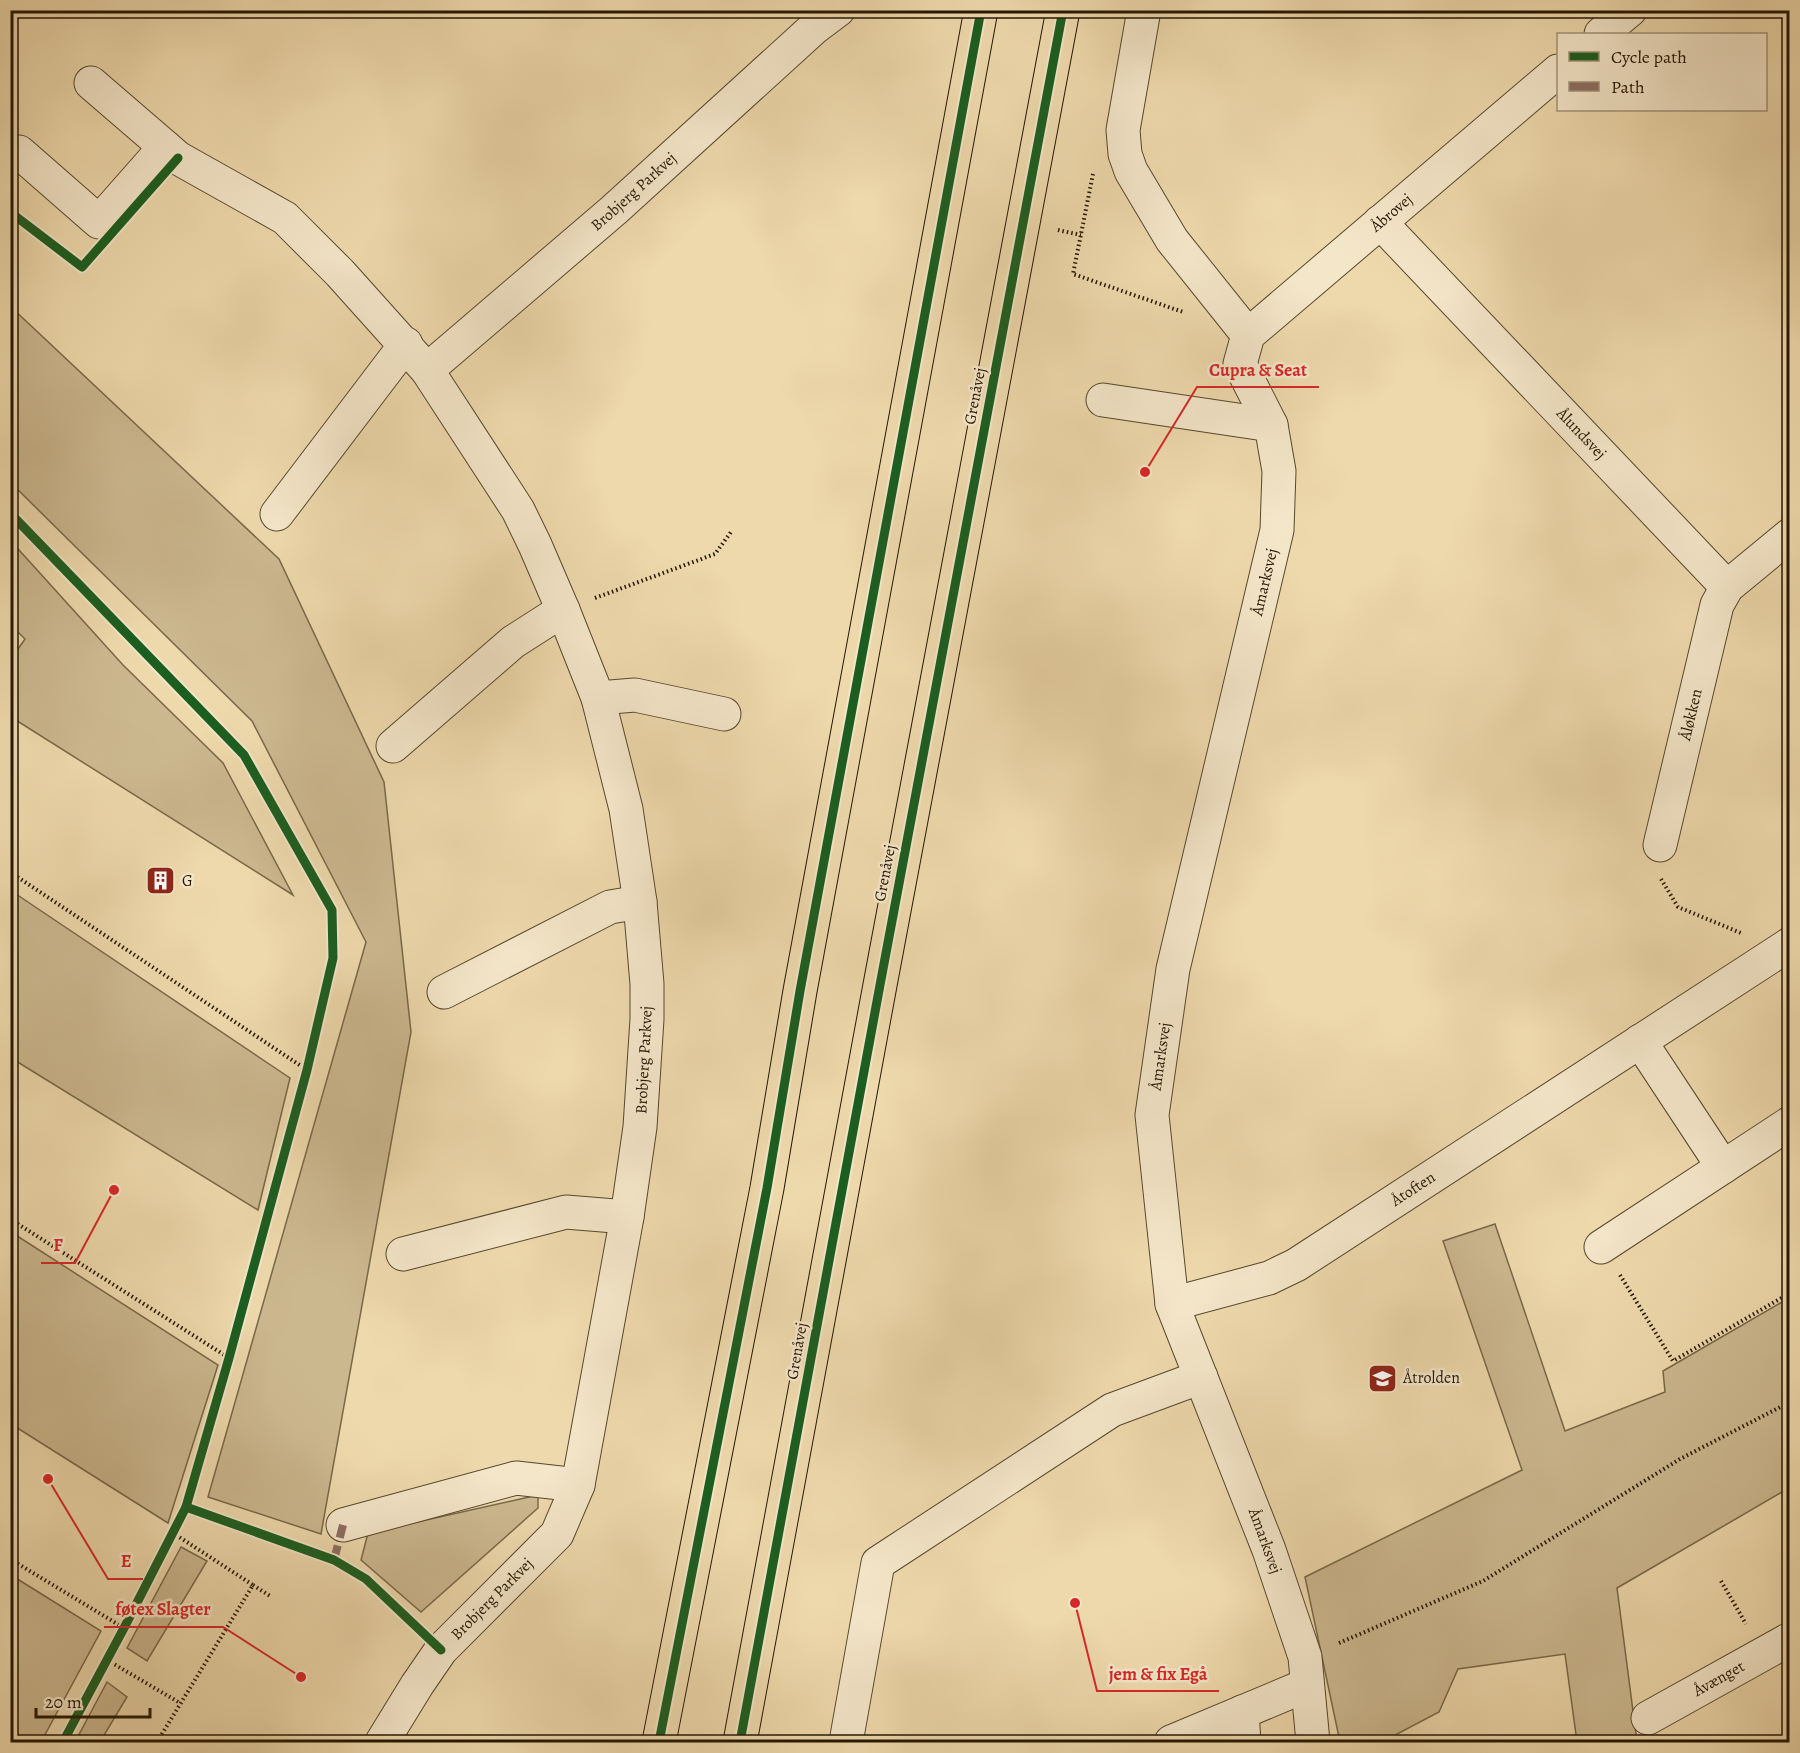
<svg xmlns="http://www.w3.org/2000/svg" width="1800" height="1753" viewBox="0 0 1800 1753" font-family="Alegreya,serif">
  <rect width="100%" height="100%" fill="#eed9ac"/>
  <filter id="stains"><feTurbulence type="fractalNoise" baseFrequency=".00333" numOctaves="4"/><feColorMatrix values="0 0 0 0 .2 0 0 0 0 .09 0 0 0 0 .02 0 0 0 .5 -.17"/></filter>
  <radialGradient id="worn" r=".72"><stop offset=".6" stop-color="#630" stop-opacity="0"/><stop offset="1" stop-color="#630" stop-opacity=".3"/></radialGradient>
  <g fill="#ccb88f" stroke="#78684a" stroke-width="1.5">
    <path d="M10 306 279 559 384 782 411 1032 321 1534 208 1497 366 942 252 721 11 483Z"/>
    <path d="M10 540 123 665 223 763 293 895 11 717V659L25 639 11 625Z"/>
    <path d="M10 890 290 1078 258 1210 11 1058Z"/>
    <path d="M1495 1224 1565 1431 1665 1392 1663 1371 1789 1298V1488L1617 1588 1637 1742H1577L1565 1654 1458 1669 1439 1712 1382 1742H1340L1305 1577 1522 1470 1443 1241Z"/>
    <path d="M11 1232 218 1365 168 1523 11 1424V1419L18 1408 10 1403Z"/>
    <path d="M538 1495V1508L421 1612 361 1560 368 1533Z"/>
    <path d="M181 1547 207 1561 147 1661 127 1648Z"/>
    <path d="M11 1575 101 1631 41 1742H11Z"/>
    <path d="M107 1682 127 1697 100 1742H75Z"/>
  </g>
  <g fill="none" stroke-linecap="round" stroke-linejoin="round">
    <defs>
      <g id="minor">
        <path d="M1144 10 1123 130 1125 154 1131 171 1172 240 1248 335"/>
        <path d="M1601 34 1630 10"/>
        <path d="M91 83 178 158 285 218 340 273 427 370 518 510 535 545 563 610 598 698 626 809 640 902 647 984V1019L640 1127 627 1217 578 1485 557 1534 441 1650 417 1685 382 1742"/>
        <path d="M19 152 99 222 165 147"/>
        <path id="s1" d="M1380 222 1727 587 1790 535"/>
        <path id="s2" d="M427 370 614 210 814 28 838 10"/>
        <path d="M1103 400 1271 425"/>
        <path d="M277 514 406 344"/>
        <path d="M598 698 635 695 724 714"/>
        <path d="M393 746 513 642 563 610"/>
        <path id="s3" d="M1660 845 1717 605 1727 587"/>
        <path d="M444 992 610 907 640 902"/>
        <path d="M1640 1041 1723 1167"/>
        <path d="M1601 1247 1790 1123"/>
        <path d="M403 1254 566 1212 627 1217"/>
        <path id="s4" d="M1172 1304 1269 1278 1296 1265 1790 944"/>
        <path d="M343 1525 516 1478 578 1485"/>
        <path d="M1242 1712 1244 1742"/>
        <path id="s5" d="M1648 1718 1790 1639"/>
        <path d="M846 1742 878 1563 1112 1410 1201 1377"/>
        <path d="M1171 1742 1307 1685"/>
        <path id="s6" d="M1313 1742 1305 1657 1269 1550 1172 1304 1152 1115 1173 969 1277 530 1279 471 1271 425 1240 364 1248 335 1558 71"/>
      </g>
      <g id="major">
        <path d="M659 1742 767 1188 800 991 981 10"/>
        <path d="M740 1742 880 985 1063 10"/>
      </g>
    </defs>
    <use href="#minor" stroke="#56482e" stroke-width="35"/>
    <use href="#major" stroke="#241704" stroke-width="35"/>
    <g stroke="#241704" stroke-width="4" stroke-dasharray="1.5 3" stroke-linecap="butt">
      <path d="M1093 174 1073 274 1183 312"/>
      <path d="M1058 230 1081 235"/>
      <path d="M595 598 715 554 731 532"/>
      <path d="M10 872 307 1070"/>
      <path d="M1661 879 1678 907 1741 933"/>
      <path d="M10 1219 229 1358"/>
      <path d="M1620 1275 1673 1361 1790 1293"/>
      <path d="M10 1559 124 1628"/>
      <path d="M1721 1581 1746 1624"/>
      <path d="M253 1585 270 1596"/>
      <path d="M1339 1643 1483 1581 1680 1459 1790 1402"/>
      <path d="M107 1660 180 1703"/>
      <path d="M157 1742 253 1585 173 1533"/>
    </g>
    <use href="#minor" stroke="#f4e6c9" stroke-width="33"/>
    <use href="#major" stroke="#eed9ac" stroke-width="33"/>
    <path stroke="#8d6e63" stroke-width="8" stroke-dasharray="15 8" stroke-linecap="butt" d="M334 1560 343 1525"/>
    <defs>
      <g id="cycleway">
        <path d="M10 212 82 267 178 158"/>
        <path d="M10 513 244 755 332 910 333 958 307 1070 229 1358 186 1507 124 1628 63 1742"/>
        <path d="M186 1507 334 1560 366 1579 441 1650"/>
        <path d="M659 1742 767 1188 800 991 981 10"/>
        <path d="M740 1742 880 985 1063 10"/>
      </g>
    </defs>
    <use href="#cycleway" stroke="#f4e6c9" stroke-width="13"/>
    <use href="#cycleway" stroke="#1b5e20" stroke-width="9"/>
  </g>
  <defs>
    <symbol id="building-square" viewBox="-11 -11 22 22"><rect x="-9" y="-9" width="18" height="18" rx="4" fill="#8f2418" stroke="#f4e6c9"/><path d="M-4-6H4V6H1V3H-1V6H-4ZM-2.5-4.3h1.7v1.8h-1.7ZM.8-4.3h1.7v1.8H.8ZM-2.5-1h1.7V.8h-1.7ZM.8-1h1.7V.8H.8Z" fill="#fff"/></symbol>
    <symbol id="school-square" viewBox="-11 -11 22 22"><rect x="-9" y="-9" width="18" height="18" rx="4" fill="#8f2418" stroke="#f4e6c9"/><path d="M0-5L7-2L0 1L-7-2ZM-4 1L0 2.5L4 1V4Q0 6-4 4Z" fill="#fff"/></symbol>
  </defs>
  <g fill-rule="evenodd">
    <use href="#building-square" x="144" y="864" width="33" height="33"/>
    <use href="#school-square" x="1366" y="1362" width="33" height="33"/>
  </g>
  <g text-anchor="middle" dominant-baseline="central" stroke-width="5" stroke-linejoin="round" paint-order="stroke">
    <g font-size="16" fill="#241704" stroke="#f4e6c9">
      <text stroke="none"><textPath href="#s2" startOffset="273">Brobjerg Parkvej</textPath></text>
      <text stroke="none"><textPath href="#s6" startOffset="1644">Åbrovej</textPath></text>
      <text transform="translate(975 396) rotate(-79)">Grenåvej</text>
      <text stroke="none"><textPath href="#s1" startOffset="292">Ålundsvej</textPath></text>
      <text stroke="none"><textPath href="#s6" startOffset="1198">Åmarksvej</textPath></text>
      <text stroke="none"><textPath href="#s3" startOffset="134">Åløkken</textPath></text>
      <text transform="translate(885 873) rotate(-79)">Grenåvej</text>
      <text stroke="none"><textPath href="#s6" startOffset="712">Åmarksvej</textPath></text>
      <text transform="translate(644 1060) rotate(-87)">Brobjerg Parkvej</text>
      <text stroke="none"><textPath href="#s4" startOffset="270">Åtoften</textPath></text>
      <text transform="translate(797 1351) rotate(-80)">Grenåvej</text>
      <text transform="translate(1265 1541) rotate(70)">Åmarksvej</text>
      <text transform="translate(492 1599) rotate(-45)">Brobjerg Parkvej</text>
      <text stroke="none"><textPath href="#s5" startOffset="81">Åvænget</textPath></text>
    </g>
    <g font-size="16" fill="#241704" stroke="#f4e6c9" text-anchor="start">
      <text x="182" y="881">G</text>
      <text x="1403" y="1378">Åtrolden</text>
    </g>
  </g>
  <path fill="none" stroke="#d62828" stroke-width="2" d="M1145 472L1197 387H1319M114 1190L75 1263H41M48 1479L108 1579H143M301 1677L223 1627H104M1075 1603L1097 1691H1219"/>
  <g fill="#d62828" stroke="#f4e6c9" stroke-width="2">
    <circle cx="1145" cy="472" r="6"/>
    <circle cx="114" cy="1190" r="6"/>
    <circle cx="48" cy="1479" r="6"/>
    <circle cx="301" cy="1677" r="6"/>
    <circle cx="1075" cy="1603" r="6"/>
  </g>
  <g font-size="18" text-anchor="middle" font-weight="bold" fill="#d62828" stroke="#f4e6c9" stroke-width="5" stroke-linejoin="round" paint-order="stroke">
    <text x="1258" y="376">Cupra &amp; Seat</text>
    <text x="58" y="1251">F</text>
    <text x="126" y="1567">E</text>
    <text x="163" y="1615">føtex Slagter</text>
    <text x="1158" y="1680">jem &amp; fix Egå</text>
  </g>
  <rect width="1800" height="1753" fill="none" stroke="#eed9ac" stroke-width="36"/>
  <rect x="12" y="12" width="1776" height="1729" fill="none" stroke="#241704" stroke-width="3"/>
  <rect x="18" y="18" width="1764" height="1717" fill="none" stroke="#241704" stroke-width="1.5"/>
  <rect x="1557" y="33" width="210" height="78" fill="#f4e6c9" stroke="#a1937a" stroke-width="1.5"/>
  <rect x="1569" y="52" width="30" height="9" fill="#1b5e20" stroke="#a1937a" stroke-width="1.5"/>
  <text x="1611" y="63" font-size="18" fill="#241704">Cycle path</text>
  <rect x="1569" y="82" width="30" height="9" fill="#8d6e63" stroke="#a1937a" stroke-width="1.5"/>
  <text x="1611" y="93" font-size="18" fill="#241704">Path</text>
  <path d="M36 1708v9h114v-9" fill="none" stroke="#241704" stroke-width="3"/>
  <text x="45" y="1708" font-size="18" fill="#241704" stroke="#f4e6c9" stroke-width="4.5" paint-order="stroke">20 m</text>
  <rect width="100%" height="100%" filter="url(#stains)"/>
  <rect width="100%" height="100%" fill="url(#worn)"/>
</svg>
